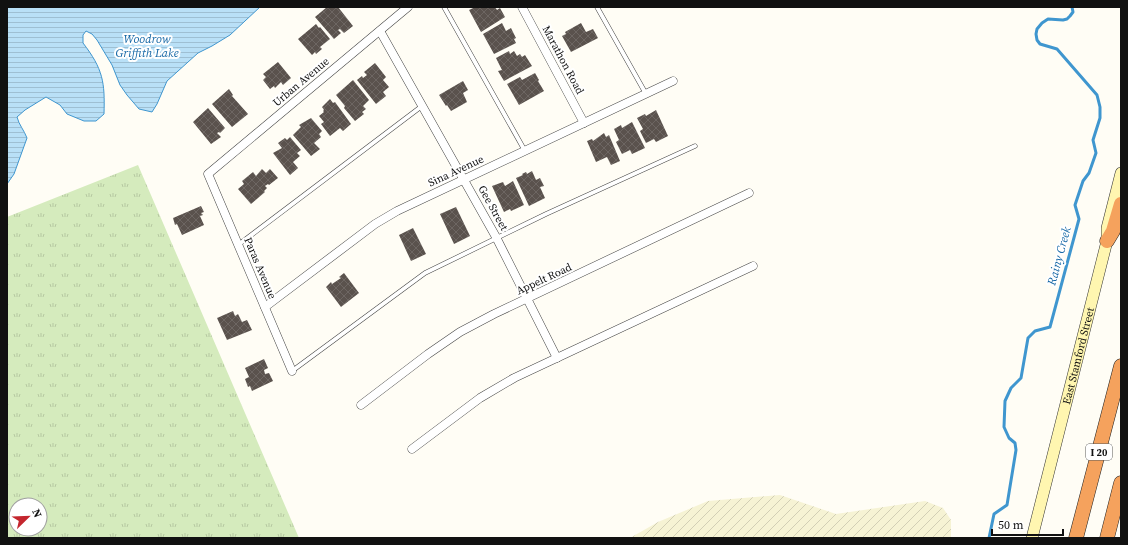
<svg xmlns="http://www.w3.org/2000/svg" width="1128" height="545" viewBox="0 0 1128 545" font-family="'Source Serif 4',serif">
  <defs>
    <pattern id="farmland-furrows" width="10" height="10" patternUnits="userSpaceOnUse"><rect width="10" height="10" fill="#f6f3d4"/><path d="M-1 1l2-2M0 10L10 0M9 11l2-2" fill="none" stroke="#d2cfb5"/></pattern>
    <pattern id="grass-tufts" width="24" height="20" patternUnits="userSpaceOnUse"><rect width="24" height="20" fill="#d5ebbd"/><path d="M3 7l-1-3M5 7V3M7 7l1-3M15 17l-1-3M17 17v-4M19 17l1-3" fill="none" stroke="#b6c8a1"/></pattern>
    <pattern id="water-rules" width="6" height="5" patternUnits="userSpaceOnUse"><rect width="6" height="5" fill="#b9e0f7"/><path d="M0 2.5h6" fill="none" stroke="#9ebfd3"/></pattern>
    <pattern id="building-cross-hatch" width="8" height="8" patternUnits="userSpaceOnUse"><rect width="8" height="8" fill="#5a524d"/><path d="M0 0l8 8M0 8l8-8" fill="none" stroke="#6d6662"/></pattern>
  </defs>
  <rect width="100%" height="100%" fill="#fffdf5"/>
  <path fill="url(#farmland-furrows)" d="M780 495 836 514 925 501 943 508 951 520V538H630L658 522 708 501Z"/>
  <path fill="url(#grass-tufts)" fill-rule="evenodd" d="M138 165 299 538H7V217ZM16 505H40V529H16Z"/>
  <path fill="url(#water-rules)" stroke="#3f96cf" d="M7 7H260L230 35 212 46 198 53 167 81 157 104 152 112 139 109 127 95 120 85 112 65 97 40 92 34 86 31 83 35V43C103 69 105 82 104 114L96 121H84L67 114 60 105 46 97 25 110 17 117C19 125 24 130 27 138L14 174 7 184Z"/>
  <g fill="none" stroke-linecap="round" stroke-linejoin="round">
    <path stroke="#3f96cf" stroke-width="3" d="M989 538 994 514 1007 505 1016 450 1015 443 1009 438 1004 427 1005 401 1011 388 1021 378 1028 338 1035 331 1050 327 1079 219 1075 205 1083 181 1089 173 1096 153 1093 140 1100 118V107L1097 95 1057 49 1040 44 1037 40 1036 34 1037 29 1042 23 1048 19 1063 20 1067 19 1070 16 1073 12 1072 7"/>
  </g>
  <g fill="url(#building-cross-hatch)">
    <path d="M327 7H338L353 26 344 33 340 29 338 30 341 33 334 39 315 17Z"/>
    <path d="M475 7H495L497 10 500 8 505 17 481 32 469 10Z"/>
    <path d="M502 23 506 31 511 28 516 38 514 39 516 43 494 54 483 34Z"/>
    <path d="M581 23 586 32 593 29 598 38 571 52 562 36 566 34 565 32Z"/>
    <path d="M316 24 319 28 320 27 330 39 320 47 322 49 316 54 315 52 312 55 298 39Z"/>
    <path d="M509 51 510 54 514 51 517 56 520 54 522 57 525 55 532 66 504 81 498 71 502 70 496 58Z"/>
    <path d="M278 62 291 78 283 85 281 82 275 88 274 86 270 89 263 80 266 77 263 74Z"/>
    <path d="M375 63 386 77 383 80 389 87 383 92 386 96 376 104 357 80 362 76 363 78 367 75 364 72Z"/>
    <path d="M535 73 539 80 538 81 544 91 519 105 507 84 520 77 522 80Z"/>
    <path d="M353 80 369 100 363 106 366 109 362 112 364 114 355 121 344 108 345 106 336 95Z"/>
    <path d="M463 81 468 90 463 93 467 102 451 111 447 105 446 106 439 95Z"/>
    <path d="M229 89 233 95 232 96 248 114 232 127 212 104Z"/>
    <path d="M330 99 333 103 335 102 351 124 343 131 340 128 330 136 321 124 324 122 319 116 324 112 323 111 324 110 322 107Z"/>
    <path d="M208 108 225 128 220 133 219 132 217 133 221 137 211 144 193 122Z"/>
    <path d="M656 110 668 136 656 142 654 139 646 143 640 131 643 129 637 118 645 114 646 116Z"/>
    <path d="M311 118 322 131 319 134 321 137 314 143 320 149 311 156 293 135 301 127 299 125Z"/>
    <path d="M632 122 645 148 632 154 630 150 622 154 616 142 619 140 614 129 621 125 622 128Z"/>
    <path d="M604 133 606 137 609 135 620 161 611 165 607 157 596 162 587 141 592 139 593 141Z"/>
    <path d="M290 137 301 150 297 153 300 156 293 162 298 168 290 175 273 153 282 148 278 143 285 138 287 140Z"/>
    <path d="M262 169 266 173 270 169 278 178 269 185 268 184 265 186 267 188 264 191 265 192 251 204 238 189 244 184 242 181 253 172 256 176Z"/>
    <path d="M532 171 536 180 540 178 544 186 540 187 545 198 529 206 516 178 523 175 522 174 526 172 527 174Z"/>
    <path d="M513 181 524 205 511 211 510 209 504 212 492 186 503 182 505 186Z"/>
    <path d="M201 206 204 212 201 213 203 215 200 216 204 225 182 235 177 224 175 225 173 218Z"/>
    <path d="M456 207 470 236 454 244 440 214Z"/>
    <path d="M413 228 426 254 411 261 399 235Z"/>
    <path d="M344 273 359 293 341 307 326 287 331 282 332 284 341 278 339 277Z"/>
    <path d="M233 311 235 316 238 314 242 322 247 320 252 330 227 340 217 318Z"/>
    <path d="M264 359 268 368 264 370 265 374 269 373 273 381 252 391 250 386 248 387 245 379 249 377 245 368Z"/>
  </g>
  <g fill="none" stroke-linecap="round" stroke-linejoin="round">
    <defs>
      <g id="lane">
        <path d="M444 7 525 151"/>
        <path d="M597 7 646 94"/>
        <path d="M238 245 422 106"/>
        <path d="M292 371 425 273 546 214 695 146"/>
      </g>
      <g id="street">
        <path d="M522 7 584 123"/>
        <path d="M380 31 496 237 557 358"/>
        <path d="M265 307 375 224 397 211 673 81"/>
        <path d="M292 371 208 174 408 7"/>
        <path d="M361 405 428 354 460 332 494 314 749 193"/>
        <path d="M412 449 480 398 514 378 753 266"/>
      </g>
      <g id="secondary">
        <path id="s1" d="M1032 538 1107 241V228L1121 173"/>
      </g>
      <g id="highway">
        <path d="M1107 241 1113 231 1121 204"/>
        <path d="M1076 538 1121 366"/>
        <path d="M1107 538 1121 483"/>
      </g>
    </defs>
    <use href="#lane" stroke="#444" stroke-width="5"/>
    <use href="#street" stroke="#444" stroke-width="9"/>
    <use href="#secondary" stroke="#333" stroke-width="12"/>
    <use href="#highway" stroke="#222" stroke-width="15"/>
    <use href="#lane" stroke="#fff" stroke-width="4"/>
    <use href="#street" stroke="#fff" stroke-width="8"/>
    <use href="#secondary" stroke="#fff6b0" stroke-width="11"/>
    <use href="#highway" stroke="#f5a25d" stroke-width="14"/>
  </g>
  <g text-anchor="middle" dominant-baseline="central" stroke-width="4" stroke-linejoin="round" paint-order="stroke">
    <rect fill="#fff" stroke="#585858" stroke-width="1" x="1086" y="444" width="26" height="16" rx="3"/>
    <g font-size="10" font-weight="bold" fill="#111">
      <text x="1099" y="452">I 20</text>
    </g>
    <g font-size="11" fill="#111" stroke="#fff">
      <text transform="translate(563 60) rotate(62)">Marathon Road</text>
      <text transform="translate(301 82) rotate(-40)">Urban Avenue</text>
      <text transform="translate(456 171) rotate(-25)">Sina Avenue</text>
      <text transform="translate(493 208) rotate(61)">Gee Street</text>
      <text transform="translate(260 268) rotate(67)">Paras Avenue</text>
      <text transform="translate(544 279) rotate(-25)">Appelt Road</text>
      <text stroke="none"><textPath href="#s1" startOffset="188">East Stamford Street</textPath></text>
    </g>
    <g font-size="12" font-style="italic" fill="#1768a6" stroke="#fff">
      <text x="147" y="39">Woodrow<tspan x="147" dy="14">Griffith Lake</tspan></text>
      <text transform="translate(1059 256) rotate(-75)">Rainy Creek</text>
    </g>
  </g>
  <rect width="1128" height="545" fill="none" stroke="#111111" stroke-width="16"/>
  <g transform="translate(28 517) rotate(67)"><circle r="19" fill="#ffffff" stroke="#a0a0a0"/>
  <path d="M0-3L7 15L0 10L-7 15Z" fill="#c4262e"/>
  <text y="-6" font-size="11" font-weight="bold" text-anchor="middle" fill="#111111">N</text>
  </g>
  <path d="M992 529v6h71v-6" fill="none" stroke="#111111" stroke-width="2"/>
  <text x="998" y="529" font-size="12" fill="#111111" stroke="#ffffff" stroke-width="3" paint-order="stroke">50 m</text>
</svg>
